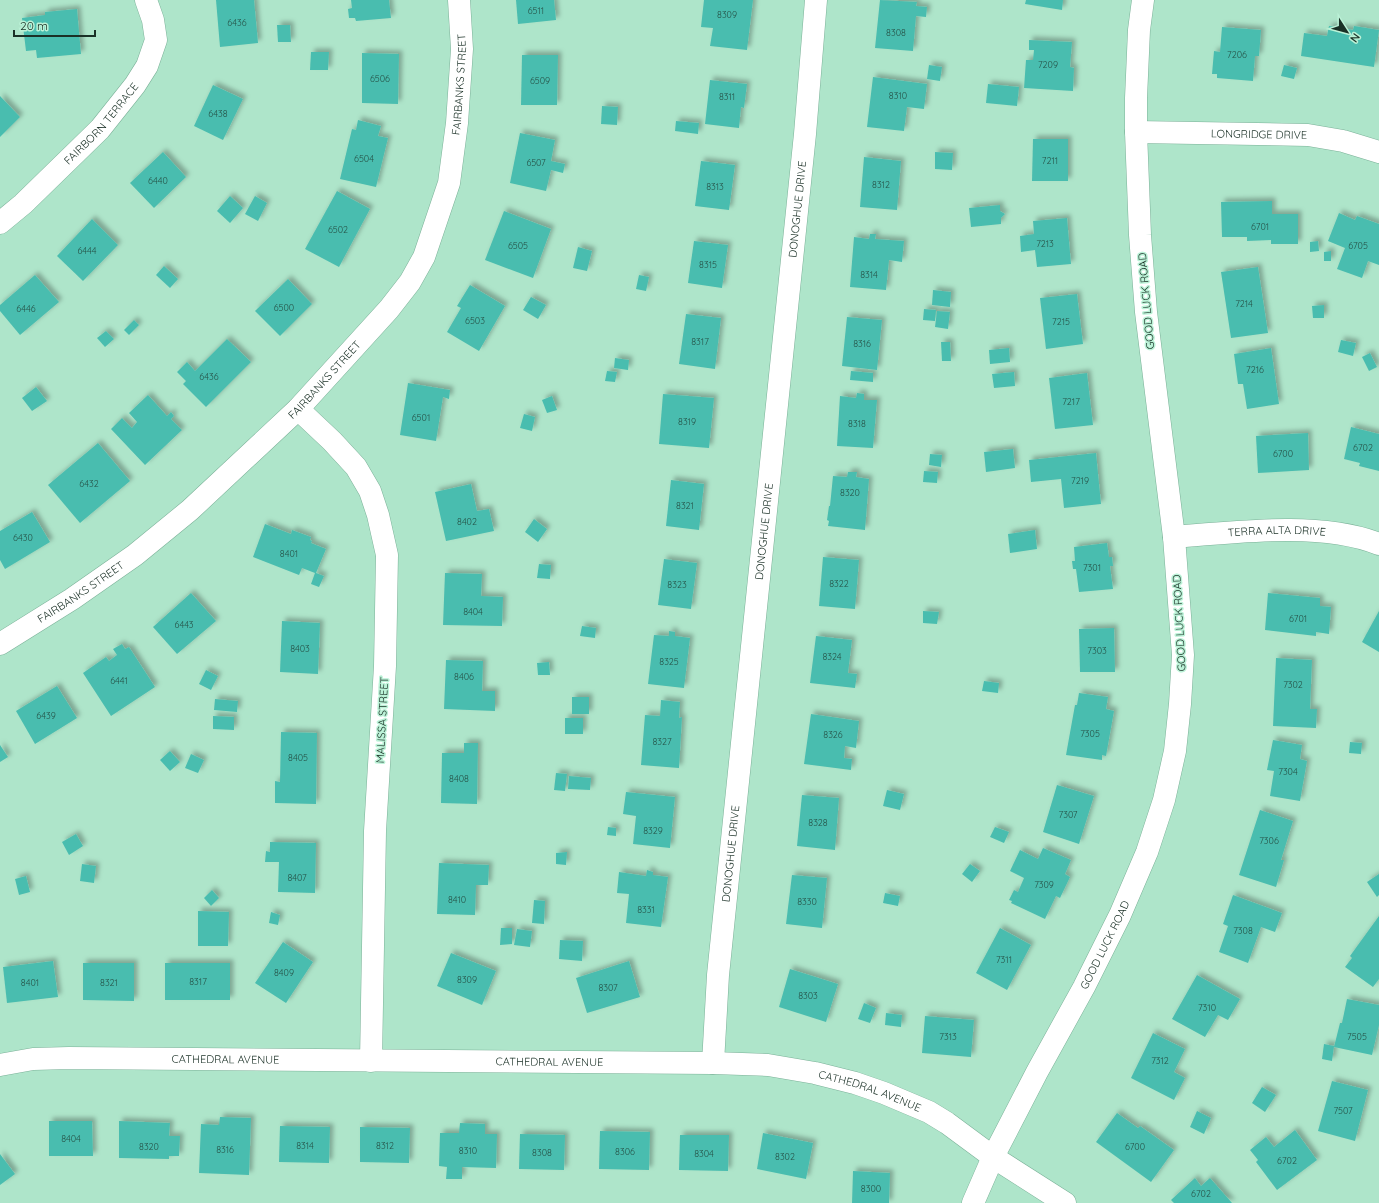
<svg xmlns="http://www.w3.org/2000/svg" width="1379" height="1203" viewBox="0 0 1379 1203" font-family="Quicksand,sans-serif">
  <defs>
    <filter id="shadow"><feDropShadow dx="3.5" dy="-3.5" stdDeviation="2" flood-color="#0004"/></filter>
  </defs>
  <rect width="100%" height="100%" fill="#aee5ca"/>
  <g fill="#4abdaf" filter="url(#shadow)">
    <path d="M216 0H254L258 43 220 47Z"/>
    <path d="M351 0H389L391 18 356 21 355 18H349L348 9 352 8Z"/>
    <path d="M516 0H554L556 20 518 24Z"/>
    <path d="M704 0H753L747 50 710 46 713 28 701 27Z"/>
    <path d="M880 0 917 2 916 6 927 7 926 17 916 16 913 51 875 48Z"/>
    <path d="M1026 0H1063L1062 10 1025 4Z"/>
    <path d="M77 9 81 54 37 58 36 50 26 51 22 18 45 15V12Z"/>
    <path d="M277 25H290L291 42H278Z"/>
    <path d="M1329 26 1353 30 1354 26 1379 30 1374 67 1301 56 1304 33 1327 36Z"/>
    <path d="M1222 27 1261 30 1259 56H1255L1253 81 1217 78V74H1212L1214 51 1220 52Z"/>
    <path d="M1029 40 1072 42 1070 67 1074 68 1073 91 1024 88 1026 60H1033L1034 50H1029Z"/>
    <path d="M311 52H329L328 70H310Z"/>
    <path d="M362 53 399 54 398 104 362 103Z"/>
    <path d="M522 55H558L557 105H521Z"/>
    <path d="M929 65 942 67 940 81 927 79Z"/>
    <path d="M1284 65 1297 68 1294 79 1281 76Z"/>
    <path d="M873 77 927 84 924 109 907 107 904 131 867 127Z"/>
    <path d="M710 80 747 84 744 108 741 107 739 128 705 124Z"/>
    <path d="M988 84 1019 87 1017 106 986 103Z"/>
    <path d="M213 85 243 99 223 140 194 126Z"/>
    <path d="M0 96 20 117 0 137Z"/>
    <path d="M602 106 618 107 617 125 601 124Z"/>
    <path d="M358 120 381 126 378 136 388 138 376 187 340 179 352 129 356 130Z"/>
    <path d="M676 121 699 123 698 134 675 131Z"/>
    <path d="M520 133 555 140 551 161 565 164 563 173 551 170 546 191 510 183Z"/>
    <path d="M1033 139H1068V181H1032Z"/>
    <path d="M163 152 186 177 154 208 130 183Z"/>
    <path d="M935 152 953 153 952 170 935 169Z"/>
    <path d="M864 157 901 161 897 210 860 207Z"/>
    <path d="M701 161 735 165 729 210 695 206Z"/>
    <path d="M337 191 370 209 339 267 305 249Z"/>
    <path d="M230 196 243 208 230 223 217 211Z"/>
    <path d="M255 196 267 203 258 221 245 214Z"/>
    <path d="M1272 201V214H1298V244H1271V240L1247 241V237H1222L1221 202Z"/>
    <path d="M1000 205V211L1005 214 1001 218V224L971 227 969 208Z"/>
    <path d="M504 211 551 229 533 278 485 260Z"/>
    <path d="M1339 213 1355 220 1357 216 1379 224V265L1368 261 1362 278 1337 269 1345 248 1328 241Z"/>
    <path d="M1067 218 1071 264 1037 267 1035 250 1021 252 1020 236 1034 234 1033 221Z"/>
    <path d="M92 219 118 245 83 281 57 256Z"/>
    <path d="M870 234H876L875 239 904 241 902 262 889 260 886 290 850 287 854 237 869 239Z"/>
    <path d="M694 241 728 245 722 288 688 283Z"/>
    <path d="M1318 241 1319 251 1310 252V242Z"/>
    <path d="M578 247 592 251 587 271 573 268Z"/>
    <path d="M1331 251V261H1324V252Z"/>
    <path d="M164 266 178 279 170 288 156 275Z"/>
    <path d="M1258 267 1268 333 1231 338 1221 272Z"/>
    <path d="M35 275 59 302 20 335 0 311V305Z"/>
    <path d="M639 275 649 277 646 291 636 289Z"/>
    <path d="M288 279 312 304 280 336 255 311Z"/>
    <path d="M470 285 505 306 479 351 447 332 461 308 457 306Z"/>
    <path d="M933 290 951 292 950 307 932 305Z"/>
    <path d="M1077 294 1083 344 1046 349 1040 298Z"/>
    <path d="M531 297 546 305 538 319 523 310Z"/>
    <path d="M1324 305V318H1313L1312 306Z"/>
    <path d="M924 309 936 310 935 321 923 320Z"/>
    <path d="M937 311 950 312 948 329 935 327Z"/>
    <path d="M686 314 721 318 715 369 679 364Z"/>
    <path d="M847 317 882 320 877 370 842 366Z"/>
    <path d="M134 320 139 325 129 335 124 330Z"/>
    <path d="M106 331 114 339 105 347 97 338Z"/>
    <path d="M227 339 251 362 206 407 183 384 186 381 177 372 187 362 195 371Z"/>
    <path d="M1341 340 1356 343 1353 356 1338 352Z"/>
    <path d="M941 342H950L951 361H942Z"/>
    <path d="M1009 348 1010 362 990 364 989 350Z"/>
    <path d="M1271 348 1279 404 1247 409 1243 384H1238L1234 354Z"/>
    <path d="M1370 353 1377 367 1369 371 1362 357Z"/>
    <path d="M615 358 629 360 628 370 614 368Z"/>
    <path d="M607 371 617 372 615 382 605 381Z"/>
    <path d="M851 371 873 373V382L850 380Z"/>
    <path d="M1014 372 1015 386 994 388 992 374Z"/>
    <path d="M1087 373 1093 425 1055 429 1049 378Z"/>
    <path d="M408 383 450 390 449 399 443 397 436 441 400 435Z"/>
    <path d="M36 387 47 401 32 411 22 398Z"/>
    <path d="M857 393 864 394V400H877L873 448 837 446 840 396 856 398Z"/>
    <path d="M663 394 714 398 709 448 659 444Z"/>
    <path d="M148 395 167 416 171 412 174 416 171 419 182 430 145 465 111 429 122 418 132 428 137 422 129 413Z"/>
    <path d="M552 396 557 410 547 413 542 400Z"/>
    <path d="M524 414 535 417 532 431 520 428Z"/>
    <path d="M1351 427 1379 434V471L1359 466 1360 463 1344 459Z"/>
    <path d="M1308 433 1309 470 1258 473 1256 436Z"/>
    <path d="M98 443 130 481 80 523 48 485Z"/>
    <path d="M1013 449 1015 468 986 472 984 452Z"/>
    <path d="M1096 453 1101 504 1064 508 1061 479 1031 482 1029 460Z"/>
    <path d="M930 454 942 455 941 467 929 465Z"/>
    <path d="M924 471 938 472 937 483 923 482Z"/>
    <path d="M848 472H857L856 477 869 479 865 530 828 526 829 521 827 520 829 506H830L833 476 847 477Z"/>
    <path d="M671 480 704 484 699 530 666 526Z"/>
    <path d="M471 484 477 511 489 509 494 531 446 541 435 492Z"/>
    <path d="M32 512 50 542 5 569 0 560V531Z"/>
    <path d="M534 519 547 529 538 542 525 532Z"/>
    <path d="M265 524 291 534 292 530 311 537 310 540 312 541 311 543 326 549 316 573 324 576 319 587 311 584 315 573 302 568 299 575 253 557Z"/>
    <path d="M1035 530 1037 549 1010 553 1008 534Z"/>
    <path d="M1107 543 1109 557H1112L1113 566H1110L1113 589 1079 592 1076 569H1073L1072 561H1075L1074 547Z"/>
    <path d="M823 557 859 560 855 609 819 606Z"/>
    <path d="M664 559 697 563 691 609 658 605Z"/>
    <path d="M539 564 551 565 550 579 537 578Z"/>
    <path d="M445 573 482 574 481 596 503 597 502 626 443 625Z"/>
    <path d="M191 593 216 621 177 654 153 627Z"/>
    <path d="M1268 593 1320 598V606L1331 607 1329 634 1316 632V636L1265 630Z"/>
    <path d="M923 611 939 612 937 624 923 623Z"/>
    <path d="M1379 611V652L1362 642Z"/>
    <path d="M282 621 320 623 318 674 280 672Z"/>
    <path d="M582 626 596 628 595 638 580 636Z"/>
    <path d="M1114 628 1115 672H1080L1079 629Z"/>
    <path d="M669 631 675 632V636L690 638 684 688 648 684 654 635 669 636Z"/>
    <path d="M816 636 852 640 848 673 857 674 855 688 810 683Z"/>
    <path d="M122 644 125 649 129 647 155 687 111 716 83 673 106 657 109 661 117 655 113 649Z"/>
    <path d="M1276 658 1312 660 1310 709H1317L1316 728 1273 726Z"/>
    <path d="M446 660 483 661 482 691H495V711L444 709Z"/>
    <path d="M549 662 550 675H538L537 663Z"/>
    <path d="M206 670 218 676 211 690 199 684Z"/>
    <path d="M984 681 999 683 998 693 982 691Z"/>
    <path d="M57 686 77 718 35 744 16 711Z"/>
    <path d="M1079 693 1108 697 1106 709 1114 711 1106 756 1102 755V760L1066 755 1075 705H1077Z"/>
    <rect x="572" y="697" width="17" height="17"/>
    <path d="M215 699 238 701 237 712 214 710Z"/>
    <path d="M661 700 680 702 679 718 682 717 679 768 641 765 645 715 660 716Z"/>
    <path d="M811 714 859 721 856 748 845 746 844 758 852 759 851 770 804 764Z"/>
    <path d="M213 716 234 717V730L213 729Z"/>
    <rect x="565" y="718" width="18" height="16"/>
    <path d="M281 732 317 733 316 804 275 803V781L280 782Z"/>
    <path d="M1273 740 1302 745 1300 759 1307 761 1300 801 1270 796 1274 771 1267 770Z"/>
    <path d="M1350 742 1362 743 1361 754 1349 753Z"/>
    <path d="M464 743H478L477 804 441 803 442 753H464Z"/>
    <path d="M0 745 8 757 0 762Z"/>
    <path d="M170 751 180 762 170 771 160 760Z"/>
    <path d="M191 754 204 760 198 773 185 768Z"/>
    <path d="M556 773 567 774 565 791 554 790Z"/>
    <path d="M569 776 591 778 590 790 568 789Z"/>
    <path d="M1057 785 1094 796 1079 844 1043 832Z"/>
    <path d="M887 790 904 794 900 810 883 806Z"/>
    <path d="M626 792 675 797 670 848 633 844 636 816 623 814Z"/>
    <path d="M802 795 839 798 835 850 797 846Z"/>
    <path d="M1260 810 1293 821 1281 860H1284L1276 887 1239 875Z"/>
    <path d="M608 827 616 828V836L607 835Z"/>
    <path d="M995 827 1009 832 1004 843 990 837Z"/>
    <path d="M76 834 83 846 69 855 62 842Z"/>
    <path d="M270 842 316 843 315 893 278 892 279 862H265L266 851 270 852Z"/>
    <path d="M1043 848 1071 860 1065 874 1070 877 1060 898 1056 896 1045 919 1011 903 1012 901 1009 900 1014 890 1018 892 1024 878 1010 871 1020 850 1038 859Z"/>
    <path d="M567 852 566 865 556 864V853Z"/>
    <path d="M439 863 489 865 488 885H476L475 915 437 914Z"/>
    <path d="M82 864 96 866 94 883 80 881Z"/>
    <path d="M970 864 980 871 972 882 962 874Z"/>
    <path d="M647 870 653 872V875L668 877 661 927 626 923 629 894 617 893 619 872 646 876Z"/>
    <path d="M1379 874V895L1377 897 1367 882Z"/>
    <path d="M792 875 827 878 822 928 786 924Z"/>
    <path d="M26 876 30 892 19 895 15 879Z"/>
    <path d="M212 890 219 898 211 906 204 898Z"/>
    <path d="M885 893 900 896 898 906 883 903Z"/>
    <path d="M1233 895 1282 913 1275 932 1261 927 1248 963 1219 952 1228 926 1223 924Z"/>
    <path d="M534 900 545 901 544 924 532 923Z"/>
    <path d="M198 911 229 912 228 946H198Z"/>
    <path d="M271 912 280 915 278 925 269 923Z"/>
    <path d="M1379 916V979L1373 987 1345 967 1352 958 1350 956Z"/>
    <path d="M501 928H512V944L500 945Z"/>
    <path d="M1000 928 1031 945 1007 990 976 973Z"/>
    <path d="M517 929 532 931 530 947 514 945Z"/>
    <path d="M560 940 583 941 582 961 559 959Z"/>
    <path d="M283 942 313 962 286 1003 255 983Z"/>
    <path d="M451 953 496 971 482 1005 437 986Z"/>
    <path d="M53 961 58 997 7 1003 3 967Z"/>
    <path d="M629 961 640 997 587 1013 576 978Z"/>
    <path d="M83 963H134V1001L83 1000Z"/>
    <rect x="165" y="963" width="65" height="37"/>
    <path d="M790 969 838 984 826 1022 779 1007Z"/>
    <path d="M1197 975 1240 999 1228 1020 1218 1015 1205 1037 1172 1019Z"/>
    <path d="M1347 999 1379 1005V1025L1372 1055 1334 1047 1340 1023H1342Z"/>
    <path d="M864 1003 876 1008 870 1023 858 1019Z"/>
    <path d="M886 1013 902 1015 901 1027 885 1025Z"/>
    <path d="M925 1016 974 1020 971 1057 922 1053Z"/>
    <path d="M1153 1033 1185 1049 1174 1072 1185 1078 1174 1100 1131 1078Z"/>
    <path d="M1324 1044 1334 1046 1332 1061 1322 1059Z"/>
    <path d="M1332 1081 1368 1090 1355 1141 1318 1131Z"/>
    <path d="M1262 1087 1276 1095 1265 1112 1252 1103Z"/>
    <path d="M1197 1111 1211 1118 1204 1134 1190 1127Z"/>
    <path d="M1117 1113 1138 1128 1140 1126 1174 1150 1151 1182 1096 1142Z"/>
    <path d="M220 1117 251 1118 249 1175 199 1173 201 1124 219 1125Z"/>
    <path d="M49 1121H92L93 1156H49Z"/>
    <path d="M119 1121 170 1123 169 1136H180L179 1156H169V1159L119 1158Z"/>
    <path d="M460 1123 485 1124V1134H497L496 1168 462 1167V1179H446L447 1167 439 1166 440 1133H459Z"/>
    <path d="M280 1126 330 1127 329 1163 279 1162Z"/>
    <path d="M360 1127 410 1128 409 1163 360 1162Z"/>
    <path d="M1295 1130 1317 1160 1277 1190 1256 1162 1258 1160 1250 1150 1266 1137 1274 1147Z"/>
    <path d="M600 1131 650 1132 649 1170 599 1169Z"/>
    <path d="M763 1133 813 1143 806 1179 757 1169Z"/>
    <path d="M520 1134 565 1135 564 1170 519 1169Z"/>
    <path d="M680 1135H729L728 1171 679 1170Z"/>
    <path d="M0 1154 15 1174 0 1185Z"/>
    <path d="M853 1171 890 1173 889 1203H852Z"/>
    <path d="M1195 1178 1201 1186 1210 1178 1232 1203H1174L1171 1200Z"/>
  </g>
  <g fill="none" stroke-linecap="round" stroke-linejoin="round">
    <defs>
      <g id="minor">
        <path id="s1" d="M1136 132 1308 135 1343 141 1379 152"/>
        <path id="s2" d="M0 223 23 204 100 129 135 85 147 66 156 40 153 20 146 0"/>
        <path d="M298 409 332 441 356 467 370 491 378 515 387 555 385 666 375 831 371 1061"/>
        <path id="s3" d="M1174 537C1235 532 1322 521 1379 544"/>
        <path id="s4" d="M0 644 72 599 135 555 190 510 298 409 389 309 410 282 424 257 449 183 457 123 462 49 459 0"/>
        <path id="s5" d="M713 1063 718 975 805 134 816 0"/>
        <path id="s6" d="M0 1065 33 1059 69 1058 713 1063 768 1065 815 1073 855 1083 884 1093 929 1112 947 1123 993 1157 1065 1203"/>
      </g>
      <g id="major">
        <path id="s7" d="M973 1203 993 1157 1037 1072 1084 987 1120 915 1147 852 1164 800 1175 751 1180 704 1183 655 1174 537 1146 312 1140 235 1136 132V98L1139 30 1143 0"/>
      </g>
    </defs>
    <use href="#minor" stroke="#7bb198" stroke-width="23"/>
    <use href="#major" stroke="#7bb198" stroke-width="23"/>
    <use href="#minor" stroke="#fff" stroke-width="22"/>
    <use href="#major" stroke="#fff" stroke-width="22"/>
  </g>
  <g text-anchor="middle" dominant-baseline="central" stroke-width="3" stroke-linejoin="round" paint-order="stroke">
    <g font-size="9" fill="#265348">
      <text x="536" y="10">6511</text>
      <text x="727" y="14">8309</text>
      <text x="237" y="22">6436</text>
      <text x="896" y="32">8308</text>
      <text x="1237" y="54">7206</text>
      <text x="1048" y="64">7209</text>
      <text x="380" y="78">6506</text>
      <text x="540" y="80">6509</text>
      <text x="898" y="95">8310</text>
      <text x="727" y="96">8311</text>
      <text x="218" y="113">6438</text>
      <text x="364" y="158">6504</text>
      <text x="1050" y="160">7211</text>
      <text x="536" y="162">6507</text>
      <text x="158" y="180">6440</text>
      <text x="881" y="184">8312</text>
      <text x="715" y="186">8313</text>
      <text x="1260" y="226">6701</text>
      <text x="338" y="229">6502</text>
      <text x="1045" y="243">7213</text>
      <text x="518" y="245">6505</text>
      <text x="1358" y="245">6705</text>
      <text x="87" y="250">6444</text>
      <text x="708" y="264">8315</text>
      <text x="869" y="274">8314</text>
      <text x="1244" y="303">7214</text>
      <text x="284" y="307">6500</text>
      <text x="26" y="308">6446</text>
      <text x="475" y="320">6503</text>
      <text x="1061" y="321">7215</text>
      <text x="700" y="341">8317</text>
      <text x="862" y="343">8316</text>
      <text x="1255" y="369">7216</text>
      <text x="209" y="376">6436</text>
      <text x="1071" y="401">7217</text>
      <text x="421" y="417">6501</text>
      <text x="687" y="421">8319</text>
      <text x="857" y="423">8318</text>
      <text x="1363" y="447">6702</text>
      <text x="1283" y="453">6700</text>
      <text x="1080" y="480">7219</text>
      <text x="89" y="483">6432</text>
      <text x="850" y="492">8320</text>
      <text x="685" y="505">8321</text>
      <text x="467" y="521">8402</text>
      <text x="23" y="537">6430</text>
      <text x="289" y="553">8401</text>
      <text x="1092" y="567">7301</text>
      <text x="839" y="583">8322</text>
      <text x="677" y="584">8323</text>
      <text x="473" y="611">8404</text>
      <text x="1298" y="618">6701</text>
      <text x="184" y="624">6443</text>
      <text x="300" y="648">8403</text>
      <text x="1097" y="650">7303</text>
      <text x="832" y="656">8324</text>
      <text x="669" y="661">8325</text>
      <text x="464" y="676">8406</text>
      <text x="119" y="680">6441</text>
      <text x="1293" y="684">7302</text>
      <text x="46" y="715">6439</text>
      <text x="1090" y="733">7305</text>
      <text x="833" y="734">8326</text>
      <text x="662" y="741">8327</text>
      <text x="298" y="757">8405</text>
      <text x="1288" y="771">7304</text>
      <text x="459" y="778">8408</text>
      <text x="1068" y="814">7307</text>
      <text x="818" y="822">8328</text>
      <text x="653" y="830">8329</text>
      <text x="1269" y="840">7306</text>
      <text x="297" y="877">8407</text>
      <text x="1044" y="884">7309</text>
      <text x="457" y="899">8410</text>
      <text x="807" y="901">8330</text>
      <text x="646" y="909">8331</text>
      <text x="1243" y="930">7308</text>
      <text x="1004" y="959">7311</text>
      <text x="284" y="972">8409</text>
      <text x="467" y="979">8309</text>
      <text x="198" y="981">8317</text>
      <text x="30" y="982">8401</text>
      <text x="109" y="982">8321</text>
      <text x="608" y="987">8307</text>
      <text x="808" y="995">8303</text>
      <text x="1207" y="1007">7310</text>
      <text x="948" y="1036">7313</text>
      <text x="1357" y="1036">7505</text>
      <text x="1160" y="1060">7312</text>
      <text x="1343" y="1110">7507</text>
      <text x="71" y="1138">8404</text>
      <text x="305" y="1145">8314</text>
      <text x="385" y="1145">8312</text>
      <text x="149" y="1146">8320</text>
      <text x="1135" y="1146">6700</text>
      <text x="225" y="1149">8316</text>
      <text x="468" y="1150">8310</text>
      <text x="625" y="1151">8306</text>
      <text x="542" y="1152">8308</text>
      <text x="704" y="1153">8304</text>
      <text x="785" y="1156">8302</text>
      <text x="1287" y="1160">6702</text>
      <text x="871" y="1188">8300</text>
      <text x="1201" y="1193">6702</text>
    </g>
    <g font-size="11" fill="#1a3026" stroke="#bbf2d7">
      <text stroke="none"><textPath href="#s4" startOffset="756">FAIRBANKS STREET</textPath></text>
      <text stroke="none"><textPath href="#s2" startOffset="142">FAIRBORN TERRACE</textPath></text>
      <text stroke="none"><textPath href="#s1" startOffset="123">LONGRIDGE DRIVE</textPath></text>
      <text stroke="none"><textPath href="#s5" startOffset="858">DONOGHUE DRIVE</textPath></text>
      <text transform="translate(1146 301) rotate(-95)">GOOD LUCK ROAD</text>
      <text stroke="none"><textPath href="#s4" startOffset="420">FAIRBANKS STREET</textPath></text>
      <text stroke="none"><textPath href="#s5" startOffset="534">DONOGHUE DRIVE</textPath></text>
      <text stroke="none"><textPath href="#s3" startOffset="103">TERRA ALTA DRIVE</textPath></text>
      <text stroke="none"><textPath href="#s4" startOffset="96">FAIRBANKS STREET</textPath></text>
      <text transform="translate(1179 623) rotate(-93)">GOOD LUCK ROAD</text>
      <text transform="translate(382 720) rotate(-87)">MALISSA STREET</text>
      <text stroke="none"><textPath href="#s5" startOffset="210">DONOGHUE DRIVE</textPath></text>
      <text stroke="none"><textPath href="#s7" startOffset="290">GOOD LUCK ROAD</textPath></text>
      <text stroke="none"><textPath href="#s6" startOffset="226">CATHEDRAL AVENUE</textPath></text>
      <text stroke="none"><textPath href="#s6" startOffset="550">CATHEDRAL AVENUE</textPath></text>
      <text stroke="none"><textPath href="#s6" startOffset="874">CATHEDRAL AVENUE</textPath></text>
    </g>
  </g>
  <g transform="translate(1347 32) rotate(126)" stroke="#bbf2d7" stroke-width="3" paint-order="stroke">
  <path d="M0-3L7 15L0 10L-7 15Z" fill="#1a3026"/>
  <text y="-6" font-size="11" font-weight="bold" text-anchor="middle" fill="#1a3026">N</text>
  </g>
  <path d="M14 30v6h81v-6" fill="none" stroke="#1a3026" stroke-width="2"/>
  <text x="20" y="30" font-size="12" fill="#1a3026" stroke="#bbf2d7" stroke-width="3" paint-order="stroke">20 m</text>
</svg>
